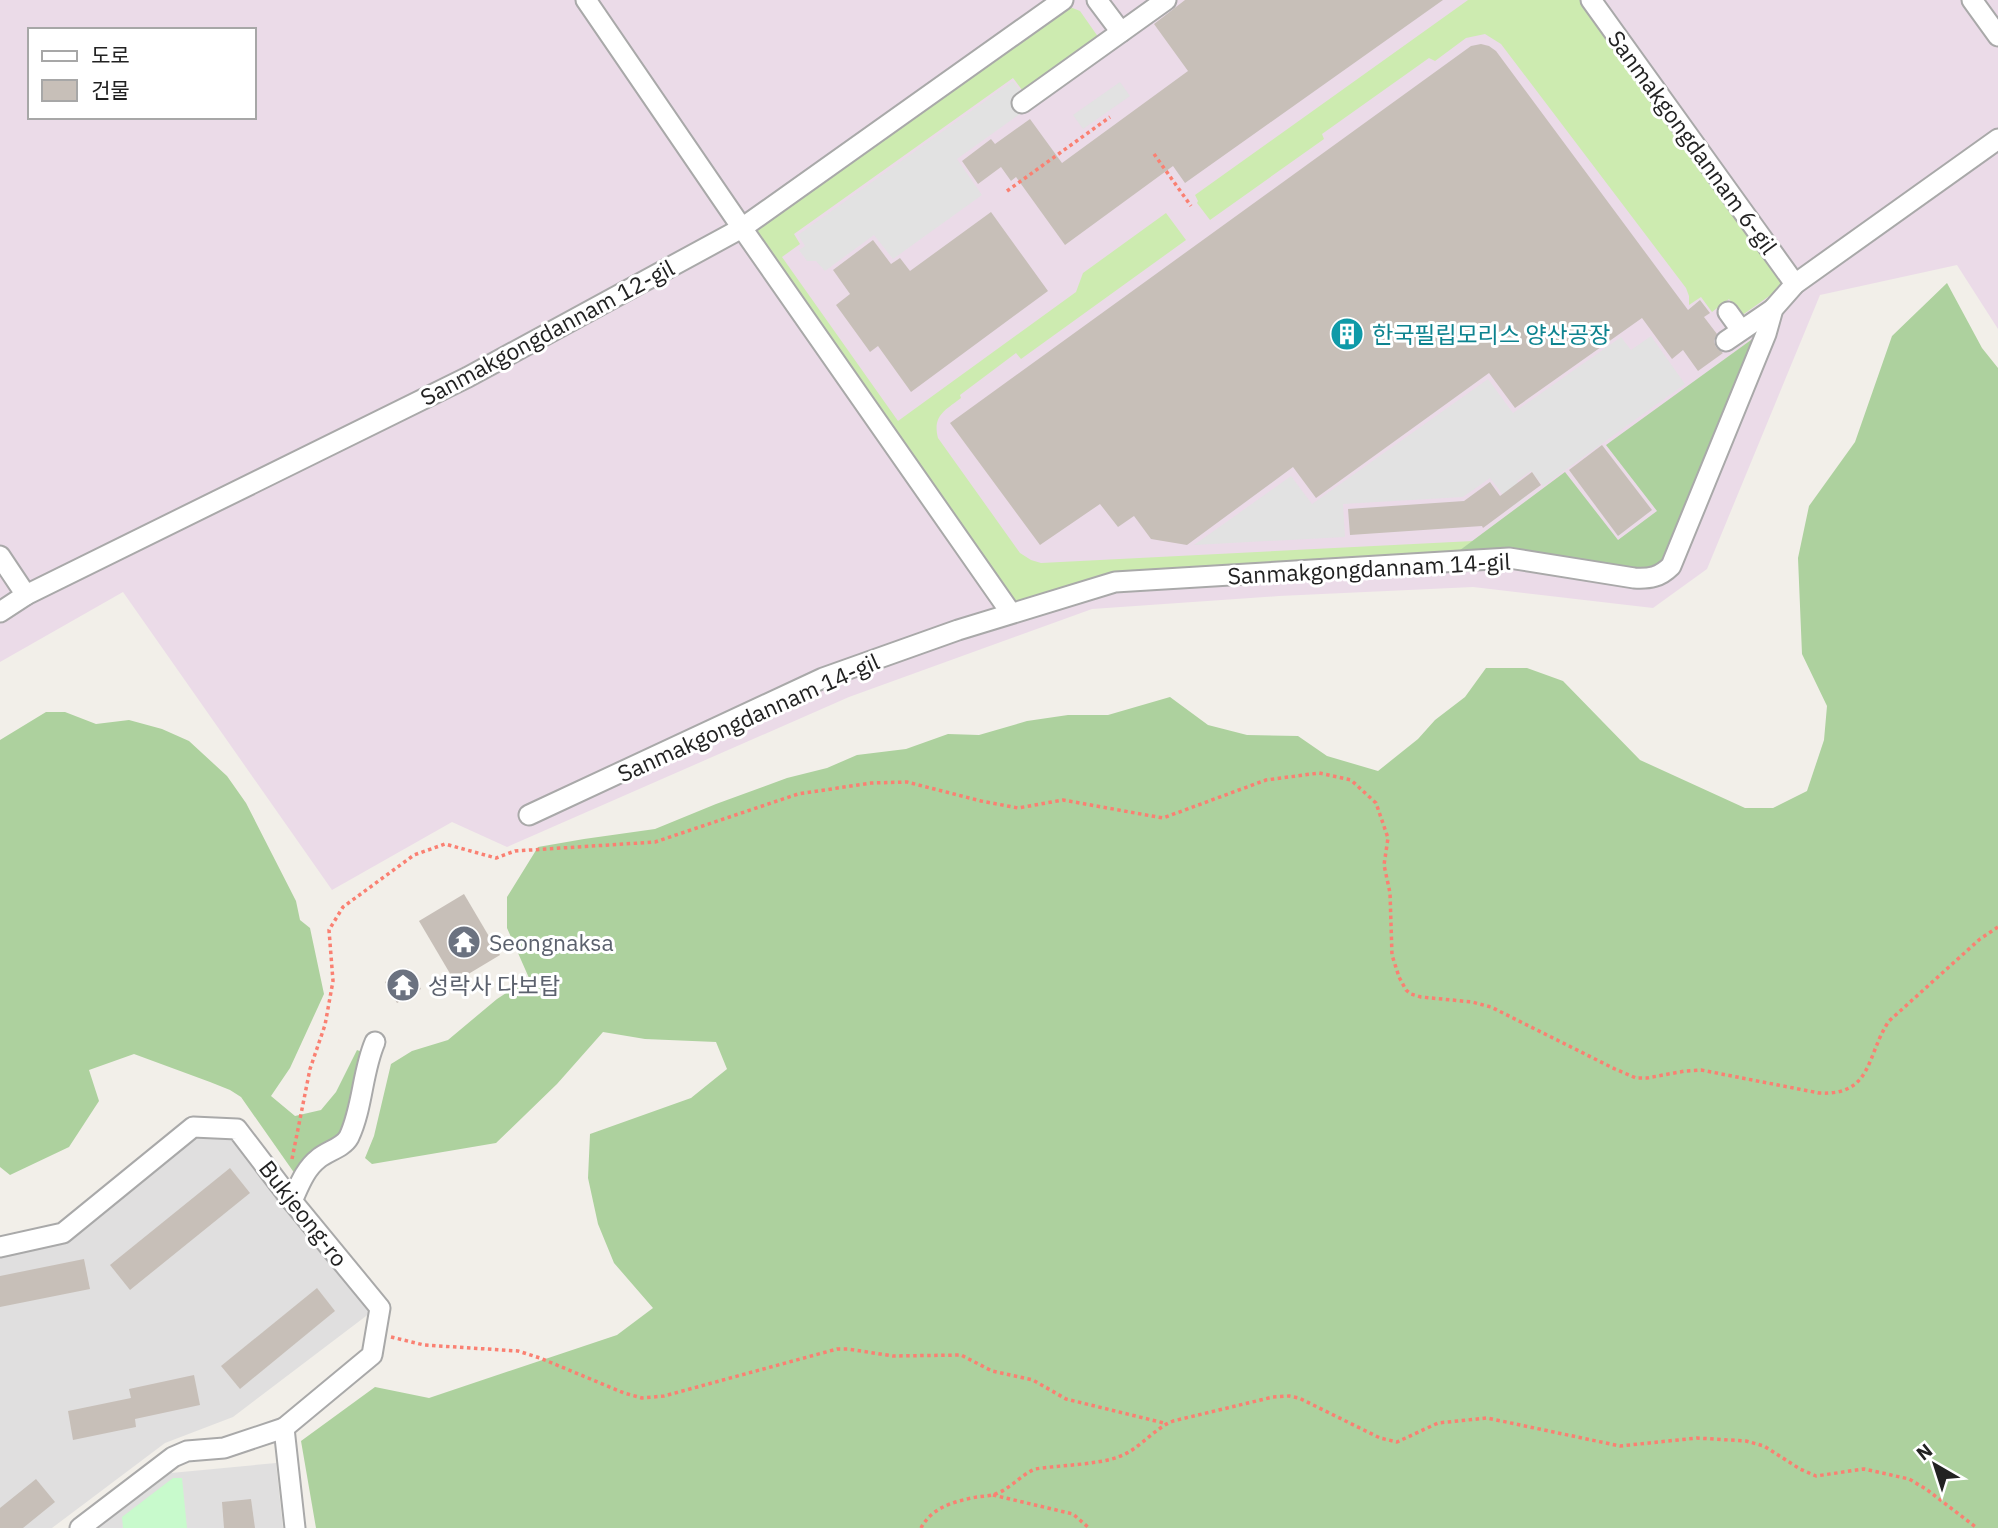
<svg xmlns="http://www.w3.org/2000/svg" width="1998" height="1528" viewBox="0 0 1998 1528" font-family="'IBM Plex Sans','Noto Sans KR',sans-serif">
  <rect width="100%" height="100%" fill="#f2efe9"/>
  <g fill="#e0dfdf">
    <path d="M194 1137 233 1138 374 1310 233 1417 165 1443 52 1528H0V1256L67 1240Z"/>
    <path d="M276 1463 283 1528H98L171 1473Z"/>
  </g>
  <path fill="#ebdbe8" fill-rule="evenodd" d="M0 0H1998V329L1957 265 1820 295 1707 569 1653 608 1473 587 1279 596 1092 609 849 697 507 847 452 822 332 890 123 592 0 662ZM30 30H254V117H30Z"/>
  <g fill="#cdebb0">
    <path d="M1468 0H1588L1785 285 1741 316 1729 299 1712 312 1701 297 1689 305V296L1686 288 1501 44 1485 34 1466 38 1435 61 1429 58 1322 134 1324 139 1210 220 1197 203 1198 201 1195 195Z"/>
    <path d="M1065 5 1080 11 1101 41 1026 95 1013 78 794 234 800 244 782 257 898 421 1076 292 1083 273 1166 213 1186 240 1021 359 1016 353 960 395 961 398C946 410 932 415 938 438L1020 553 1031 560 1041 563 1473 541 1444 562 1115 582 1011 613 742 228Z"/>
  </g>
  <g fill="#add19e">
    <path d="M1947 283 1982 348 1998 368V1528H316L301 1441 375 1387 429 1398 617 1335 653 1308 614 1263 598 1224 588 1178 590 1134 691 1098 727 1069 716 1042 645 1039 603 1032 557 1084 496 1143 372 1164 365 1158 374 1136 391 1064 412 1051 448 1040 497 999 529 978 507 928V897L538 847 584 839 655 829 716 804 787 778 827 768 857 755 906 749 948 734 979 735 1027 721 1068 715H1108L1170 697 1208 725 1247 735 1298 736 1327 756 1378 771 1418 739 1435 720 1465 697 1486 668H1527L1563 681 1640 760 1745 808H1773L1807 791 1824 740 1827 706 1802 654 1798 558 1809 506 1855 442 1892 336Z"/>
    <path d="M1762 332 1663 574 1444 562 1565 472 1618 540 1657 511 1606 445Z"/>
    <path d="M46 712H65L96 724 129 720 162 729 189 741 227 776 246 803 296 901 300 920 310 928 324 994 290 1068 271 1096 295 1116 321 1110 336 1092 357 1050 362 1052 346 1130 295 1174 241 1097 230 1090 210 1082 134 1054 89 1070 99 1101 69 1147 10 1175 0 1167V740Z"/>
  </g>
  <path fill="#c8facc" d="M173 1478H182L187 1528H123L122 1517Z"/>
  <g fill="#e2e2e2">
    <path d="M1013 81 1031 106 957 159 982 195 893 259 874 235 825 271 816 261H807L799 250 805 246 798 235Z"/>
    <path d="M1120 82 1130 96 1083 129 1073 115Z"/>
    <path d="M1651 336 1685 384 1543 486 1531 471 1517 481 1527 496 1512 507 1490 478 1463 497 1343 504 1345 537 1194 545 1291 476 1312 504 1488 379 1513 413 1621 337 1631 350Z"/>
  </g>
  <g fill="#c7bfb8">
    <path d="M1185 0H1443L1185 183 1173 166 1065 245 1016 177 1011 181 1001 167 978 184 962 161 991 139 995 144 1030 119 1062 163 1188 71 1154 24Z"/>
    <path d="M1481 44 1489 46 1496 51 1688 310 1700 300 1710 313 1704 317 1717 334 1714 341 1716 347 1723 353 1698 371 1683 350 1672 359 1642 318 1515 408 1489 373 1316 498 1293 467 1187 545 1151 539 1134 516 1118 527 1100 504 1040 545 950 423 1471 46Z"/>
    <path d="M991 212 1048 291 911 392 878 346 870 352 836 305 850 294 833 270 873 240 891 264 900 258 910 271Z"/>
    <path d="M1602 445 1652 510 1618 536 1569 470Z"/>
    <path d="M1532 472 1541 485 1483 528 1482 526 1350 535 1348 509 1464 501 1490 482 1500 496Z"/>
    <path d="M464 894 500 955 455 982 419 921Z"/>
    <path d="M408 968 421 989 397 1003 385 982Z"/>
    <path d="M230 1168 250 1193 130 1290 110 1265Z"/>
    <path d="M84 1259 90 1289 0 1307V1276Z"/>
    <path d="M317 1288 335 1311 240 1389 221 1366Z"/>
    <path d="M194 1375 200 1405 135 1419 136 1427 73 1440 68 1411 131 1398 129 1389Z"/>
    <path d="M36 1479 55 1502 23 1528H0V1508Z"/>
    <path d="M251 1499 255 1528H224L222 1502Z"/>
  </g>
  <g fill="none" stroke-linecap="round" stroke-linejoin="round">
    <defs>
      <g id="street">
        <path d="M586 0 742 228 1011 613"/>
        <path d="M1097 0 1121 32"/>
        <path d="M1591 0 1795 284"/>
        <path d="M1972 0 1998 36"/>
        <path d="M1022 103 1166 0"/>
        <path d="M1728 312 1741 330"/>
        <path d="M1726 341 1773 309"/>
        <path d="M0 556 26 595"/>
        <path d="M0 612 26 595 468 377 742 228 1063 0"/>
        <path d="M529 815 823 678 958 630 1115 582 1509 558 1634 578C1650 579 1660 577 1671 566L1766 334 1773 309 1795 284 1998 139"/>
        <path d="M292 1201C299 1186 305 1169 318 1159 327 1151 343 1148 349 1137 363 1107 362 1072 375 1042"/>
        <path d="M0 1247 63 1233 193 1127 237 1129 292 1201 380 1308 372 1355 284 1428 224 1448 187 1451 173 1457 80 1528"/>
        <path d="M284 1428 295 1528"/>
      </g>
    </defs>
    <use href="#street" stroke="#a9a9a9" stroke-width="23"/>
    <g stroke="#fa8072" stroke-width="3.5" stroke-dasharray="3.5 3.5" stroke-linecap="butt">
      <path d="M1154 154 1191 206"/>
      <path d="M1007 191 1110 117"/>
      <path d="M292 1159 310 1069 325 1025 333 981 329 930 343 907 414 855 445 844 496 858 515 851 655 842 798 794 871 783 907 782 981 801 1018 808 1063 800 1163 818 1266 780 1319 773 1351 780 1376 803 1388 838 1384 865 1390 893 1392 955 1399 977 1406 990 1411 994 1421 997 1472 1002 1491 1007 1615 1069 1636 1078H1647L1685 1071 1701 1070 1819 1093C1873 1096 1866 1055 1889 1021L1980 939 1998 927"/>
      <path d="M391 1337 424 1345 518 1351 540 1358 624 1393 642 1398 664 1396 837 1349H848L893 1356 961 1355 992 1371 1033 1380 1066 1399 1164 1423"/>
      <path d="M993 1495 1073 1514 1089 1528"/>
      <path d="M921 1528C932 1507 955 1501 977 1497 984 1496 992 1496 998 1493 1012 1487 1021 1475 1035 1469 1060 1465 1096 1465 1118 1457 1139 1450 1153 1429 1173 1421L1273 1397 1289 1396 1299 1398 1380 1438 1397 1442 1438 1423 1487 1418 1620 1446 1697 1438 1746 1441 1764 1446 1800 1469 1816 1476 1864 1469 1909 1479 1926 1489 1977 1528"/>
    </g>
    <use href="#street" stroke="#fff" stroke-width="19"/>
  </g>
  <defs>
    <symbol id="building-disc" viewBox="-11 -11 22 22"><circle r="9.5" fill="#0f9aa8" stroke="#fff"/><path d="M-4-6H4V6H1V3H-1V6H-4ZM-2.5-4.3h1.7v1.8h-1.7ZM.8-4.3h1.7v1.8H.8ZM-2.5-1h1.7V.8h-1.7ZM.8-1h1.7V.8H.8Z" fill="#fff"/></symbol>
    <symbol id="temple-disc" viewBox="-11 -11 22 22"><circle r="9.5" fill="#6b7280" stroke="#fff"/><path d="M0-6L5-2H3V0L6.5 2.5H4V6H1.5V3h-3V6H-4V2.5H-6.5L-3 0V-2H-5Z" fill="#fff"/></symbol>
  </defs>
  <g fill-rule="evenodd">
    <use href="#building-disc" x="1328" y="315" width="38" height="38"/>
    <use href="#temple-disc" x="445" y="923" width="38" height="38"/>
    <use href="#temple-disc" x="384" y="966" width="38" height="38"/>
  </g>
  <g text-anchor="middle" dominant-baseline="central" stroke-width="6" stroke-linejoin="round" paint-order="stroke">
    <g font-size="23" fill="#222" stroke="#fff">
      <text transform="translate(1693 142) rotate(54)">Sanmakgongdannam 6-gil</text>
      <text transform="translate(547 332) rotate(-28)">Sanmakgongdannam 12-gil</text>
      <text transform="translate(1369 568) rotate(-3)">Sanmakgongdannam 14-gil</text>
      <text transform="translate(748 717) rotate(-24)">Sanmakgongdannam 14-gil</text>
      <text transform="translate(304 1213) rotate(52)">Bukjeong-ro</text>
    </g>
    <g font-size="23" fill="#0d838f" stroke="#fff" text-anchor="start">
      <text x="1372" y="334">한국필립모리스 양산공장</text>
    </g>
    <g font-size="23" fill="#5b616d" stroke="#fff" text-anchor="start">
      <text x="489" y="942">Seongnaksa</text>
      <text x="428" y="985">성락사 다보탑</text>
    </g>
  </g>
  <rect x="28" y="28" width="228" height="91" fill="#ffffff" stroke="#a7a7a7" stroke-width="2"/>
  <rect x="42" y="51" width="35" height="10" fill="#ffffff" stroke="#a7a7a7" stroke-width="2"/>
  <text x="91" y="63" font-size="21" fill="#222222">도로</text>
  <rect x="42" y="80" width="35" height="21" fill="#c7bfb8" stroke="#a7a7a7" stroke-width="2"/>
  <text x="91" y="98" font-size="21" fill="#222222">건물</text>
  <g transform="translate(1935 1465) rotate(321)" stroke="#ffffff" stroke-width="5" paint-order="stroke">
  <path d="M0-5L12 26L0 18L-12 26Z" fill="#222222"/>
  <text y="-10" font-size="19" font-weight="bold" text-anchor="middle" fill="#222222">N</text>
  </g>
</svg>
